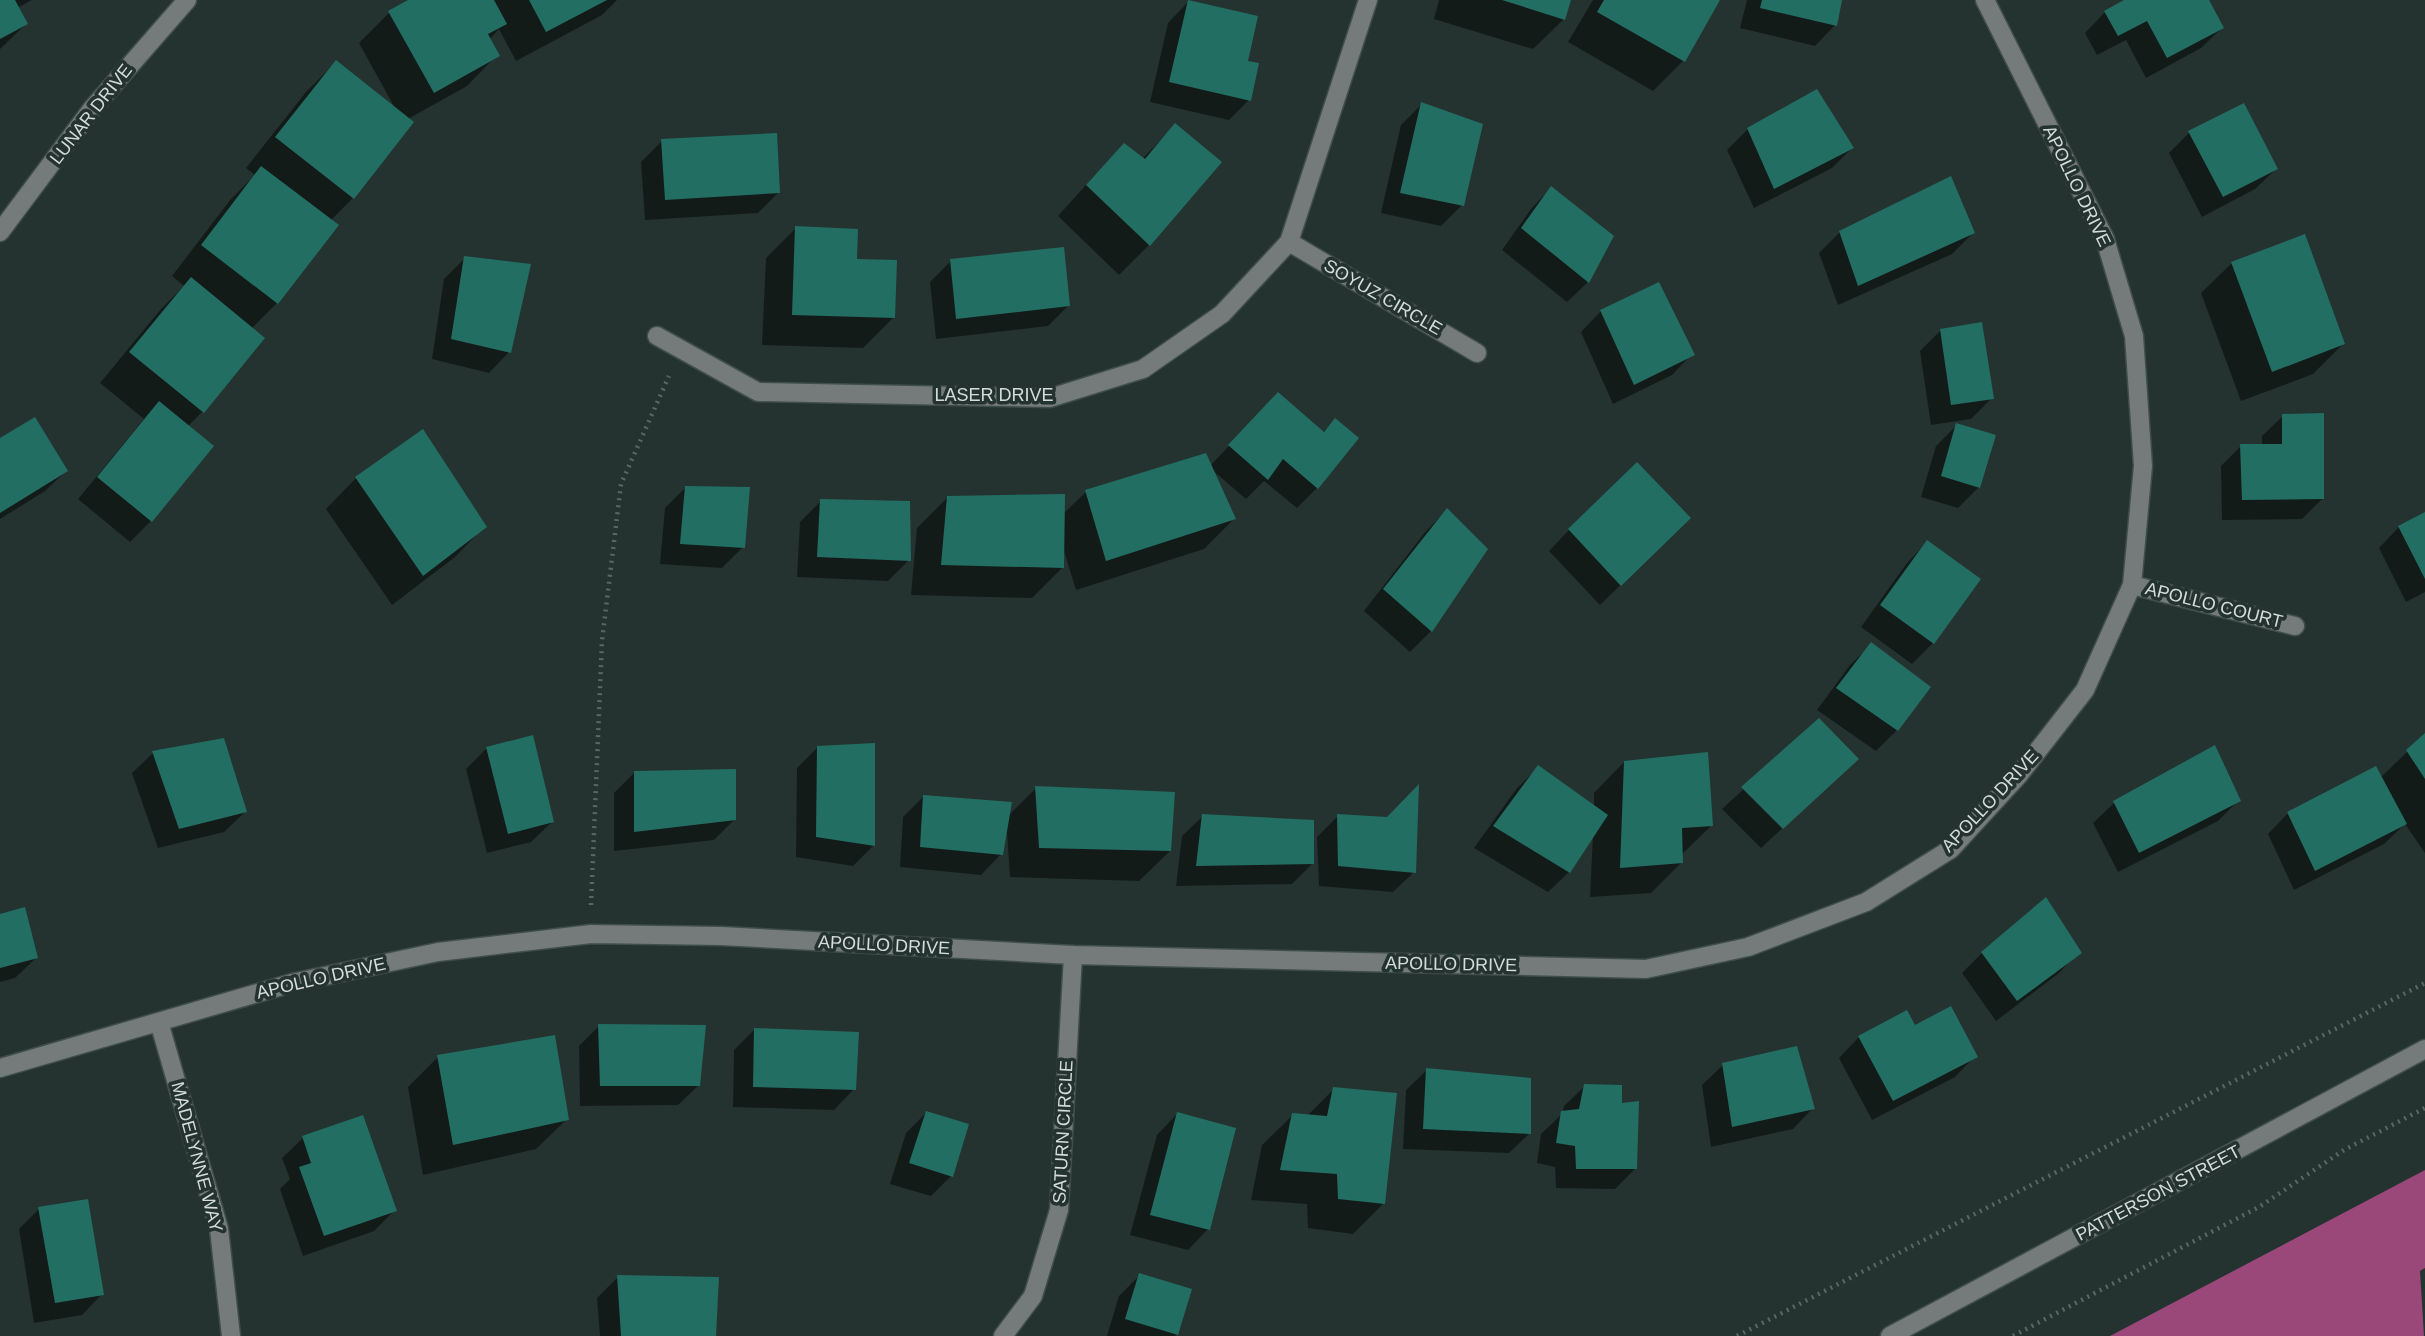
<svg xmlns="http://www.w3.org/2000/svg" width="2425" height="1336" viewBox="0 0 2425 1336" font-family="Helvetica,sans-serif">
  <rect width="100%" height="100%" fill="#243330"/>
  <path fill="#994879" d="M2425 1170V1268L2420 1271 2424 1336H2110Z"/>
  <g fill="#0007">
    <path d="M0 0H32L17 8 26 24 0 49Z"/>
    <path d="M412 0H617L602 15 516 61 499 29 489 40 497 55 467 86 408 119 353 198 330 221 277 303 251 329 202 412 187 427 211 447 151 521 130 542 78 499 144 419 100 383 161 309 184 286 172 276 231 199 255 175 246 168 306 92 336 62 396 110 359 43 389 13Z"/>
    <path d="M1439 0H1569L1564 19 1533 49 1434 19Z"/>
    <path d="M1593 0H1718L1683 61 1653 91 1568 42Z"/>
    <path d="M1747 0H1841L1835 25 1815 46 1740 28Z"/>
    <path d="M2128 0H2207L2222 28 2201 48 2146 78 2126 40 2097 55 2085 33 2105 12Z"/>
    <path d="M1188 2 1246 62 1249 100 1229 120 1150 102 1168 23Z"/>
    <path d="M1422 104 1462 205 1441 226 1381 213 1401 125Z"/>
    <path d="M1175 126 1219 163 1149 245 1119 275 1058 216 1094 176 1142 159Z"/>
    <path d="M1748 129 1852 148 1832 168 1754 208 1727 150Z"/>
    <path d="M2189 133 2276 169 2255 189 2202 217 2169 153Z"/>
    <path d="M662 141 778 193 758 213 645 220 641 162Z"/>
    <path d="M1551 188 1588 282 1567 302 1502 250 1531 209Z"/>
    <path d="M796 228 855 261 893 318 863 348 762 345 766 258Z"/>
    <path d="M1840 232 1973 233 1952 254 1838 305 1819 253Z"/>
    <path d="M465 258 509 352 489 373 432 359 444 279Z"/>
    <path d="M951 261 1068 306 1048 326 936 339 930 282Z"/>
    <path d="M2232 263 2343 344 2313 374 2241 401 2201 293Z"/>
    <path d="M1601 311 1692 354 1672 375 1613 404 1581 332Z"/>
    <path d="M1941 330 1992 398 1971 419 1931 425 1920 351Z"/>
    <path d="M1258 415 1322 433 1335 420 1317 488 1297 508 1264 481 1246 499 1211 469 1234 519 1204 549 1076 590 1063 548 1062 568 1032 598 911 595 917 528 947 498 1063 514 1086 492 1210 466Z"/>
    <path d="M2283 416 2323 498 2302 519 2222 520 2221 466 2241 446H2262V436Z"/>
    <path d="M1957 425 1979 487 1958 508 1921 497 1936 446Z"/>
    <path d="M0 440 66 471 45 491 0 519Z"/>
    <path d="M356 478 485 526 455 557 392 605 326 509Z"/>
    <path d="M686 487 743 547 722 568 660 564 665 508Z"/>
    <path d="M821 501 909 560 888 581 797 577 800 522Z"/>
    <path d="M1447 510 1486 549 1431 631 1410 652 1364 611 1426 531Z"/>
    <path d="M2425 514V592L2406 602 2379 548 2399 527Z"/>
    <path d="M1689 518 1600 605 1549 551 1569 530Z"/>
    <path d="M1927 542 1979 579 1933 643 1912 664 1861 627 1907 563Z"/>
    <path d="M1871 645 1897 730 1876 751 1817 710 1850 665Z"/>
    <path d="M1819 720 1836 779 1761 848 1722 809Z"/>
    <path d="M2425 735V853L2405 824 2384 844 2294 890 2268 834 2288 813 2380 778Z"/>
    <path d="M222 740 245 812 224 832 158 848 132 773 153 753Z"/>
    <path d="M487 748 552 822 531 842 487 853 466 769Z"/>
    <path d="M817 748 873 846 853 866 796 857 797 768Z"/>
    <path d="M2214 748 2239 800 2218 821 2118 872 2093 823 2114 803Z"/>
    <path d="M1624 762 1711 826 1681 855V863L1651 893 1590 897 1593 835 1569 872 1548 892 1474 848 1517 788 1538 768 1594 807V793Z"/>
    <path d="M634 773 735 819 714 840 614 851V793Z"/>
    <path d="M1036 788 1170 851 1139 881 1010 877 1007 832 1001 854 981 875 900 867 903 817 924 796 1008 816Z"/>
    <path d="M1203 816 1313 863 1292 884 1176 886 1182 836Z"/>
    <path d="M1338 816 1414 872 1393 892 1319 886 1317 837Z"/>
    <path d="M0 915 36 958 15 978 0 982Z"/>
    <path d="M2079 952 2059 973 1996 1021 1962 973 1982 953Z"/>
    <path d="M599 1026 699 1085 678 1105 580 1106 579 1046Z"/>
    <path d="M1914 1028 1975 1056 1955 1077 1872 1120 1839 1058 1859 1037Z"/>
    <path d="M755 1029 854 1089 834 1110 733 1107 734 1050Z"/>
    <path d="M438 1057 567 1119 536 1149 423 1175 408 1087Z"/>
    <path d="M1723 1065 1813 1108 1793 1129 1711 1147 1702 1085Z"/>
    <path d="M1427 1070 1530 1133 1509 1153 1403 1149 1406 1090Z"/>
    <path d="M1585 1086 1620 1105 1636 1168 1615 1189 1556 1188 1555 1167 1537 1163 1541 1134 1563 1113 1564 1106Z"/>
    <path d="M1334 1089 1383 1204 1353 1234 1308 1228 1307 1204 1251 1200 1262 1145 1293 1115 1307 1116Z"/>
    <path d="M926 1113 951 1176 931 1196 890 1184 906 1133Z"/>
    <path d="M1177 1114 1208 1229 1188 1250 1130 1235 1157 1135Z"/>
    <path d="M303 1138 395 1210 374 1231 303 1256 280 1189 290 1179 282 1158Z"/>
    <path d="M39 1209 102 1294 82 1315 34 1323 19 1229Z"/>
    <path d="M1140 1275 1177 1334 1175 1336H1107L1119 1296Z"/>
    <path d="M618 1277 715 1336H600L597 1298Z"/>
  </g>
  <g fill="#236e63">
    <path d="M0 0H15L28 24 0 39Z"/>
    <path d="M408 0H494L507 24 488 34 500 56 434 93 388 11Z"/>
    <path d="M529 0H607L546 32Z"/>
    <path d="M1188 0 1258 16 1248 61 1259 63 1251 101 1169 82Z"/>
    <path d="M1502 0H1571L1565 20Z"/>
    <path d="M1604 0H1720L1685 62 1597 12Z"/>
    <path d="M1762 0H1842L1837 26 1760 8Z"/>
    <path d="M2124 0H2209L2224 28 2167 58 2147 21 2118 36 2104 11Z"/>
    <path d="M336 60 414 122 354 199 275 137Z"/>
    <path d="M1817 89 1854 148 1774 189 1747 128Z"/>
    <path d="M1421 102 1483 124 1464 206 1400 193Z"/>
    <path d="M2244 103 2278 169 2223 197 2188 131Z"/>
    <path d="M1175 123 1222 162 1150 246 1086 185 1124 143 1145 159Z"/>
    <path d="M777 133 780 193 665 200 661 139Z"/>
    <path d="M261 166 339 225 278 304 201 245Z"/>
    <path d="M1951 176 1975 233 1858 286 1839 231Z"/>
    <path d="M1551 186 1614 236 1589 283 1521 228Z"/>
    <path d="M795 226 858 229 857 259 897 260 895 318 792 315Z"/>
    <path d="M2305 234 2345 344 2272 372 2231 262Z"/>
    <path d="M1064 247 1070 306 956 319 950 259Z"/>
    <path d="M464 256 531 264 511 353 451 339Z"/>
    <path d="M191 277 265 338 204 413 129 352Z"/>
    <path d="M1659 282 1695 355 1634 385 1600 310Z"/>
    <path d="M1982 322 1994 399 1951 405 1940 329Z"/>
    <path d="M1278 392 1324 432 1335 418 1359 438 1318 489 1283 459 1268 480 1228 445Z"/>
    <path d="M159 401 214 446 152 522 97 477Z"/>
    <path d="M2324 413V499L2242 500 2240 444H2282V414Z"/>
    <path d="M35 417 68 471 0 513V438Z"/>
    <path d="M1956 423 1996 435 1980 488 1941 476Z"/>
    <path d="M423 429 487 527 423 576 355 477Z"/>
    <path d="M1206 453 1236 519 1106 561 1085 490Z"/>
    <path d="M1637 462 1691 518 1621 586 1568 529Z"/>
    <path d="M685 486 750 487 745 548 680 544Z"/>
    <path d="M1065 494 1064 568 941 565 947 496Z"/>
    <path d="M820 499 910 501 911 561 817 557Z"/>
    <path d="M1447 508 1488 549 1432 632 1383 589Z"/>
    <path d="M2425 512V579L2398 526Z"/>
    <path d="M1927 540 1981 579 1934 644 1880 605Z"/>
    <path d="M1871 642 1931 687 1898 731 1836 688Z"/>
    <path d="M1819 718 1859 759 1783 829 1741 787Z"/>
    <path d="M2425 733V779L2406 750Z"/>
    <path d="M533 735 554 822 508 834 486 747Z"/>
    <path d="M224 738 247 812 179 829 152 751Z"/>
    <path d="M875 743V846L816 837 817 746Z"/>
    <path d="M2215 745 2241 801 2139 853 2113 801Z"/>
    <path d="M1708 752 1713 826 1682 828 1683 863 1620 868 1624 761Z"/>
    <path d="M1538 765 1608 815 1570 873 1493 826Z"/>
    <path d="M2376 766 2407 824 2315 871 2287 812Z"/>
    <path d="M736 769V820L634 832V771Z"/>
    <path d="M1419 784 1416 873 1338 866 1337 814 1387 817Z"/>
    <path d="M1035 786 1175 792 1171 851 1039 848Z"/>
    <path d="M923 795 1012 802 1003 855 920 847Z"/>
    <path d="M1202 814 1314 820V864L1196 866Z"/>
    <path d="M2046 897 2082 953 2017 1001 1981 952Z"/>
    <path d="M25 907 38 958 0 968V914Z"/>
    <path d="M1951 1006 1978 1057 1893 1101 1858 1036 1907 1010 1915 1025Z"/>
    <path d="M598 1024 706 1025 700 1086H600Z"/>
    <path d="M754 1028 859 1032 856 1090 753 1087Z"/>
    <path d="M555 1035 569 1120 453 1145 437 1055Z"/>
    <path d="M1797 1046 1815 1109 1732 1127 1722 1063Z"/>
    <path d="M1426 1068 1531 1078V1134L1423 1129Z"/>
    <path d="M1584 1084 1622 1085V1103L1639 1101 1637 1169H1576L1575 1146 1556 1143 1561 1111 1579 1109Z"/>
    <path d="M1333 1087 1397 1093 1385 1204 1338 1199 1337 1174 1280 1170 1292 1113 1327 1116Z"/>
    <path d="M926 1111 969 1124 953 1177 909 1163Z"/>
    <path d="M1177 1112 1236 1128 1210 1230 1150 1215Z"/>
    <path d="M363 1115 397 1211 324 1236 299 1167 311 1163 302 1136Z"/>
    <path d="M88 1199 104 1295 55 1303 38 1207Z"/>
    <path d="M1139 1273 1192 1289 1178 1335 1125 1319Z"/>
    <path d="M617 1275 719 1277 716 1336H621Z"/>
  </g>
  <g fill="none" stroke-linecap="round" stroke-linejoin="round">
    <defs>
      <g id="minor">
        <path d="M0 232 92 109 187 0"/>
        <path d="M1289 242 1477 353"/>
        <path d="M657 336 758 392 1050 398 1143 369 1222 314 1289 242 1368 0"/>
        <path d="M2132 585 2295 626"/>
        <path d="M159 1022 219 1229 231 1336"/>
        <path d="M0 1068 292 983 438 952 591 934 721 936 1073 955 1646 969 1748 947 1866 902 1951 849 2018 776 2085 690 2132 585 2143 466 2134 336 2105 239 1985 0"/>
        <path d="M1003 1336 1033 1296 1059 1210 1073 955"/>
        <path d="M1890 1336 2425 1049"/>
      </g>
    </defs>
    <use href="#minor" stroke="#404e4b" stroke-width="21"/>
    <g stroke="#596764" stroke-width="4.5" stroke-dasharray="2 5" stroke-linecap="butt">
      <path d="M591 905 602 641 621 484 669 376"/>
      <path d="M1737 1336 2425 983"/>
      <path d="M2013 1336 2259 1207 2344 1150 2425 1108"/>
    </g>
    <use href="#minor" stroke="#747b7a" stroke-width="18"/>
  </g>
  <g text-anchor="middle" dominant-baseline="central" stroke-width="7" stroke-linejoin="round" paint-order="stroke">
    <g font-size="18" fill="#d3dcda" stroke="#243330">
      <text transform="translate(91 114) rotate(-52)">LUNAR DRIVE</text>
      <text transform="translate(2077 186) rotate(64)">APOLLO DRIVE</text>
      <text transform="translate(1383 297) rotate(30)">SOYUZ CIRCLE</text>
      <text x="994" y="395">LASER DRIVE</text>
      <text transform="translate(2214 605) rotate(14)">APOLLO COURT</text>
      <text transform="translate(1990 801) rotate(-47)">APOLLO DRIVE</text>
      <text transform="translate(884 945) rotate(3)">APOLLO DRIVE</text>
      <text transform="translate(1451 964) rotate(1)">APOLLO DRIVE</text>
      <text transform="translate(321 978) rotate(-13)">APOLLO DRIVE</text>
      <text transform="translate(1063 1132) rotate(-87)">SATURN CIRCLE</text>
      <text transform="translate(197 1157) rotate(75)">MADELYNNE WAY</text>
      <text transform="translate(2158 1193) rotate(-28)">PATTERSON STREET</text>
    </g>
  </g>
</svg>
